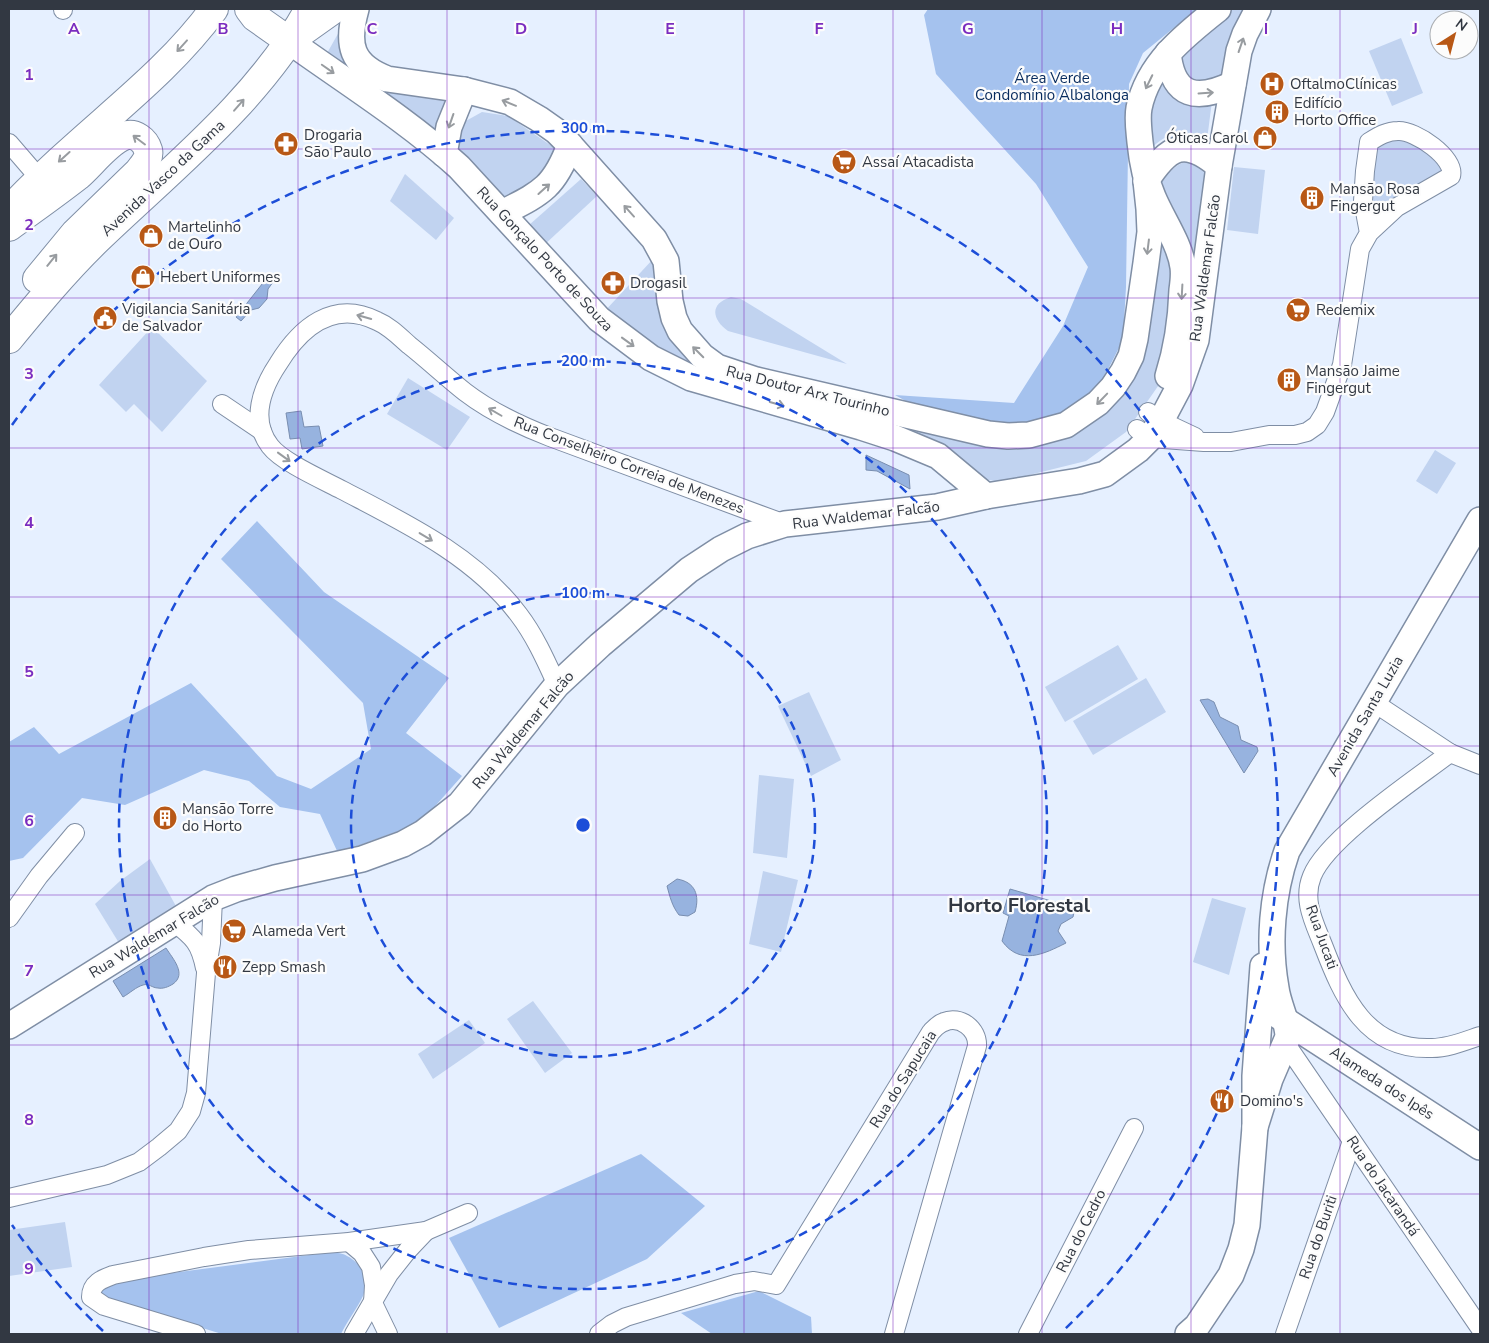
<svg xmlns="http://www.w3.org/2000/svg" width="1489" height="1343" viewBox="0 0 1489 1343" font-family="'Nunito Sans',sans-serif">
  <rect width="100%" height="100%" fill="#e6f0ff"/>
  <g fill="#c1d3f0">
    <path d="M1230 9H1247L1226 65 1218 79 1204 85 1190 82 1179 61 1186 46Z"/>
    <path d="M348 16 341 50 463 102 438 128 428 130 326 55Z"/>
    <path d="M1401 38 1423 93 1392 106 1369 51Z"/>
    <path d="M1156 73 1169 93 1177 97 1212 101 1207 140C1178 130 1169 131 1147 152L1146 96Z"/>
    <path d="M482 112 508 116 556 149 552 167 512 203 461 157 457 139 464 122Z"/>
    <path d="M1402 137 1427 151 1446 174 1375 218 1370 168 1373 146Z"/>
    <path d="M1192 159 1209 170 1200 266C1189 237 1172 211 1161 182 1170 170 1177 164 1192 159Z"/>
    <path d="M1234 167 1265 170 1258 234 1227 230Z"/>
    <path d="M405 174 454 218 436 240 390 201Z"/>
    <path d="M581 179 597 196 543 246 528 226Z"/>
    <path d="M1154 220 1171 258 1172 314 1163 379 1126 432 1086 461 1001 482 977 478 892 429 930 433 1011 447 1129 378Z"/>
    <path d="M654 258 671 336 699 377 603 313Z"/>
    <path d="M731 297 741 299 847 364 728 331C712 319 709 304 731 297Z"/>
    <path d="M152 327 207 381 162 432 134 404 126 412 99 385Z"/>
    <path d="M408 378 470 417 447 450 387 414Z"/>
    <path d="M1435 450 1456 463 1437 494 1416 481Z"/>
    <path d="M1118 645 1138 679 1065 722 1045 687Z"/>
    <path d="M1146 678 1166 712 1093 755 1073 721Z"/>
    <path d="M809 692 841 760 811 776 778 706Z"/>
    <path d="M759 775 794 779 787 858 753 853Z"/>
    <path d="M150 859 177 908 119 943 95 904 120 881Z"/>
    <path d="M763 871 798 880 781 952 749 944Z"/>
    <path d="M1212 898 1246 908 1229 975 1193 962Z"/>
    <path d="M533 1001 572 1053 545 1073 507 1019Z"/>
    <path d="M469 1020 485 1043 433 1079 418 1054Z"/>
    <path d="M65 1222 72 1267 9 1276V1230Z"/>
  </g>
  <g fill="#a5c2ee">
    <path d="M928 9H1197L1143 53 1129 84 1126 287 1123 340 1097 391 1062 418 1002 429 931 415 895 395 1014 403 1063 326 1088 267 1036 184 936 74 924 15Z"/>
    <path d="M257 521 324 592 449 678 406 733 462 776 420 823 338 853 320 814 280 807 249 781 204 770 125 805 82 798 23 858 9 861V742L34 727 59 754 191 683 277 776 311 789 371 749 363 703 221 559Z"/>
    <path d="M641 1154 705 1206 647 1259 499 1328 449 1238Z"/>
    <path d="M332 1252C337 1253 343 1253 347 1256 362 1263 369 1281 363 1296 357 1309 347 1321 341 1334H222L104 1298 101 1293 103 1288 118 1280Z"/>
    <path d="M759 1291 811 1317 812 1334H712L681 1313Z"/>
  </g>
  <g fill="#97b3df" stroke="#798eb0">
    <path d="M270 274 276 278 268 289 267 299 259 308 251 310 241 321 236 317Z"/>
    <path d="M301 411 304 427 319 426 323 446 302 449 300 438 290 439 286 413Z"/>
    <path d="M866 455 909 475 910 489 877 471 866 470Z"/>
    <path d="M1208 699 1214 702 1220 717 1238 726 1241 740 1257 747 1258 751 1244 773 1200 700Z"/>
    <path d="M677 879C695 882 700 895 695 912L688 916 679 915C672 906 670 897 667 886Z"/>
    <path d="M1010 889 1075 908 1073 917 1061 924 1058 931 1066 943C1044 954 1020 966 1002 941L1009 916 1003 913Z"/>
    <path d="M166 948C173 959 187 974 173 984 168 987 163 989 158 988 152 988 149 983 143 985 136 987 130 993 123 997L113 981Z"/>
  </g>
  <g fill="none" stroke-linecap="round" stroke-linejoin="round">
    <defs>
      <g id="street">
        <path d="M63 9V10"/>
        <path d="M9 143 40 179"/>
        <path d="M222 404 262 431"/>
        <path d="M1148 412 1161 421 1195 437"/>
        <path d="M1137 429 1150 438 1204 442H1231L1269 435H1295L1307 432 1317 425 1325 412 1342 365 1360 249 1369 233 1397 207 1451 176C1456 158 1415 130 1398 131 1387 131 1379 136 1369 142L1365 171 1363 201 1369 233"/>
        <path d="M557 685C546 661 535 636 519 615 475 556 405 523 342 490 323 480 282 462 270 446 250 420 262 388 278 364 300 328 333 299 377 321 389 326 399 336 409 345 428 360 446 377 465 392 491 412 519 425 550 437L785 524"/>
        <path d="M1373 702 1450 753 1480 765"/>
        <path d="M1450 753C1416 779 1327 838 1312 876 1302 900 1314 922 1323 945 1343 997 1366 1051 1432 1048 1448 1048 1465 1041 1480 1036"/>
        <path d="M9 918 39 876 75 833"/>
        <path d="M174 922C194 938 200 943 205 968"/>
        <path d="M1286 1044 1480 1328"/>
        <path d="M9 1198 107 1175 139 1162 159 1147 178 1131 191 1111 196 1093 206 973 211 943 213 898"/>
        <path d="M349 1242 362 1253 371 1267 374 1285 373 1303 388 1334"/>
        <path d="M196 1334 104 1306 91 1297C91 1283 102 1279 113 1275L204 1257 249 1250 349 1242 426 1231 468 1213"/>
        <path d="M354 1334 389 1274 408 1250 426 1231"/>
        <path d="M599 1334 612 1324 626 1317 735 1284 754 1281 776 1285 931 1032C935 1028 938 1024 944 1022 960 1015 978 1029 977 1046L894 1334"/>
        <path d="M1028 1334 1134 1128"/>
        <path d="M1285 1334 1352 1141"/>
      </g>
      <g id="secondary">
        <path d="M356 9C346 45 351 65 387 79L464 90 510 102 539 119 556 131 570 145 654 239 666 261 670 301 674 318 680 331 702 356 717 367 756 380 988 434 1008 436 1029 435 1066 425 1098 403 1113 387 1123 372 1131 356 1135 339 1146 263 1150 232 1149 209 1146 181"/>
        <path d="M289 41C346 82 407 120 459 167L599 319 651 358 691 378 861 427 895 438 938 456 986 496"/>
        <path d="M1168 53C1173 98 1197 101 1233 84"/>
        <path d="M444 154 449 127 464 90"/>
        <path d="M1146 181C1169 146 1184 137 1219 166"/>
        <path d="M502 213C541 193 554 188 570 145"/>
        <path d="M1168 376C1177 348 1181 319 1182 290 1183 283 1184 274 1183 267 1180 244 1162 219 1153 197 1145 179 1142 162 1140 142 1139 131 1137 119 1139 108 1148 64 1185 35 1218 9"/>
        <path d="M1277 1015 1480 1147"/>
        <path d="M9 1026 213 898 236 889 275 878 362 859 403 844 423 833 460 804 557 685 600 645 689 570 721 549 747 536 785 524 937 507 986 496 1079 481 1105 474 1138 450 1150 438 1161 421 1180 385 1196 340 1219 166 1239 51 1245 34 1258 9"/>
        <path d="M1255 1127 1270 1079 1288 1037C1288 1021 1278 1005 1276 988 1268 944 1272 894 1287 851L1480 520"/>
        <path d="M1188 1334 1197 1326 1231 1275 1241 1249 1247 1225 1255 1127V1076L1263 966"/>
      </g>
      <g id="primary">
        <path d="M249 9 255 17 289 41"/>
        <path d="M296 36 334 9"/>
        <path d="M9 210C31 187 54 165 78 144 126 101 176 61 214 9"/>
        <path d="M9 227C32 210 55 194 78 176 91 165 108 142 124 136 135 132 145 140 148 150 150 158 144 164 139 171L75 233 37 279"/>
        <path d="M9 339C37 305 65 271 97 240 172 168 258 101 309 9"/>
      </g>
    </defs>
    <use href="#street" stroke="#7f8ea5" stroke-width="20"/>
    <use href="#secondary" stroke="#7f8ea5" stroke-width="28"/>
    <use href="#primary" stroke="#7f8ea5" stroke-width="30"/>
    <use href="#street" stroke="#fff" stroke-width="18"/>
    <use href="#secondary" stroke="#fff" stroke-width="25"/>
    <use href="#primary" stroke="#fff" stroke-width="28"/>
  </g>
  <defs><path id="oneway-shaft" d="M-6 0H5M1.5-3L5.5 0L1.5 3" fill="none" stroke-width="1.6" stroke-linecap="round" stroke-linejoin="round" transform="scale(1.25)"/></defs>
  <g stroke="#989ca0">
    <use href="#oneway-shaft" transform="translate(1241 45) rotate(-71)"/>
    <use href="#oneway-shaft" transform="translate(182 46) rotate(132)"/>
    <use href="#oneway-shaft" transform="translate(328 69) rotate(35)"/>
    <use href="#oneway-shaft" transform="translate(1149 82) rotate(116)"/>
    <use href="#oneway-shaft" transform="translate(1206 93) rotate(-4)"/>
    <use href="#oneway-shaft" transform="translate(509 103) rotate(-158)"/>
    <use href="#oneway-shaft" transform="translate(239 105) rotate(-49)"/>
    <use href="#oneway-shaft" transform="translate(451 121) rotate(109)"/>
    <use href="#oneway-shaft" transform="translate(139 140) rotate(-143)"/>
    <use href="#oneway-shaft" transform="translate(64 157) rotate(138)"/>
    <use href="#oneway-shaft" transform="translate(544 189) rotate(-42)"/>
    <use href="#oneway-shaft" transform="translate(629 211) rotate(-132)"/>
    <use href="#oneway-shaft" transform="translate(1148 247) rotate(97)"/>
    <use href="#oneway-shaft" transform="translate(52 260) rotate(-51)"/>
    <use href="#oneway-shaft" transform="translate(1182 292) rotate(93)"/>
    <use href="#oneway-shaft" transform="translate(364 317) rotate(-164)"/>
    <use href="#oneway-shaft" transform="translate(628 342) rotate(36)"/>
    <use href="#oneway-shaft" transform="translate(698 352) rotate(-135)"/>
    <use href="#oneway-shaft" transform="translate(1102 399) rotate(134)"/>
    <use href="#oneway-shaft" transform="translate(777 404) rotate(16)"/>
    <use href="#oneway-shaft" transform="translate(495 412) rotate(-150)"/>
    <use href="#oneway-shaft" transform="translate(284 457) rotate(36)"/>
    <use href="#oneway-shaft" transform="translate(426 537) rotate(31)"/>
  </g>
  <path fill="none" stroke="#7b2cbf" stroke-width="1" stroke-opacity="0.55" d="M149 9V1334M298 9V1334M447 9V1334M596 9V1334M744 9V1334M893 9V1334M1042 9V1334M1191 9V1334M1340 9V1334M9 149H1480M9 298H1480M9 448H1480M9 597H1480M9 746H1480M9 895H1480M9 1045H1480M9 1194H1480"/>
  <g fill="none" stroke="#1d4ed8" stroke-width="2.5" stroke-dasharray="9 6">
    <circle cx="583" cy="825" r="232"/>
    <circle cx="583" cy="825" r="464"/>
    <path d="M103 1331A697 697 0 0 1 12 1225M12 425A697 697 0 1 1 1063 1331"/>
  </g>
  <defs>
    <symbol id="hospital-disc" viewBox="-11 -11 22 22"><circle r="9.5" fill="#b85816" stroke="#fcfcfc"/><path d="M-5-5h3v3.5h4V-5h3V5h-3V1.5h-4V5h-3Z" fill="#fff"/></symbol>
    <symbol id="building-disc" viewBox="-11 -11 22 22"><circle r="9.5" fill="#b85816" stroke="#fcfcfc"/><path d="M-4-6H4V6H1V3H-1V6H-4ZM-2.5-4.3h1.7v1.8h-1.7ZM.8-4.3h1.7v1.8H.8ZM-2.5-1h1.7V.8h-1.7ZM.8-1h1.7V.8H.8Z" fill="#fff"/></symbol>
    <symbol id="shop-disc" viewBox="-11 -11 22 22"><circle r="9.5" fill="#b85816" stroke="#fcfcfc"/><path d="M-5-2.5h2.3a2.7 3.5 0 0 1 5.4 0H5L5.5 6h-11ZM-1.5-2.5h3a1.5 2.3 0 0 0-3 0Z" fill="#fff"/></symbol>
    <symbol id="pharmacy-disc" viewBox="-11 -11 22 22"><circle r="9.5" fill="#b85816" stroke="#fcfcfc"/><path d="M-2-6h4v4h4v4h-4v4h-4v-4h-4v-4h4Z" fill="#fff"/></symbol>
    <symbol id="supermarket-disc" viewBox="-11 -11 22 22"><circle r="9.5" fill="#b85816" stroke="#fcfcfc"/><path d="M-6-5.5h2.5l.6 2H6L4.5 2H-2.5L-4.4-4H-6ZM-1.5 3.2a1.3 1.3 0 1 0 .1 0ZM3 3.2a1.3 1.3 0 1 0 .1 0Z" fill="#fff"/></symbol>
    <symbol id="civic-disc" viewBox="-11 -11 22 22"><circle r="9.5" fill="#b85816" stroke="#fcfcfc"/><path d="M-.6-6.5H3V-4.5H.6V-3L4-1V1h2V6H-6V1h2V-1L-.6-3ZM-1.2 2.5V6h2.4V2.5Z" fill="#fff"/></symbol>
    <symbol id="restaurant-disc" viewBox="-11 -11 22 22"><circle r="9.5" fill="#b85816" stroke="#fcfcfc"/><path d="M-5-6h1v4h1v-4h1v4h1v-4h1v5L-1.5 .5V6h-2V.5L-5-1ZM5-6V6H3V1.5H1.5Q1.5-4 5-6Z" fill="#fff"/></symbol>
  </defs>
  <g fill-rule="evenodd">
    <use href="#hospital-disc" x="1258" y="70" width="28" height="28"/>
    <use href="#building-disc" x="1263" y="98" width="28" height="28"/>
    <use href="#shop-disc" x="1251" y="124" width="28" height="28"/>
    <use href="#pharmacy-disc" x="272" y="130" width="28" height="28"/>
    <use href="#supermarket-disc" x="830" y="148" width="28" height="28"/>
    <use href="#building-disc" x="1298" y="184" width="28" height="28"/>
    <use href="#shop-disc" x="137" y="222" width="28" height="28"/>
    <use href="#shop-disc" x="129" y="263" width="28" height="28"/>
    <use href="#pharmacy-disc" x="599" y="269" width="28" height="28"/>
    <use href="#supermarket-disc" x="1284" y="296" width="28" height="28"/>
    <use href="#civic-disc" x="91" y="304" width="28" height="28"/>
    <use href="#building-disc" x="1275" y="366" width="28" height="28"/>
    <use href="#building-disc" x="151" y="804" width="28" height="28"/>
    <use href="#supermarket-disc" x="220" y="917" width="28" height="28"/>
    <use href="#restaurant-disc" x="211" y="953" width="28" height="28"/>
    <use href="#restaurant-disc" x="1208" y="1087" width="28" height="28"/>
  </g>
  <g text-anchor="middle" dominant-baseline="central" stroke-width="4.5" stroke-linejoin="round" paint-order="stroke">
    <g font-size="15" fill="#062a5d" stroke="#fcfcfc">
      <text x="1052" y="78">Área Verde<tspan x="1052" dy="17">Condomínio Albalonga</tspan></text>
    </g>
    <g font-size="15" fill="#323842" stroke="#fcfcfc" text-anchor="start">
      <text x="1290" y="84">OftalmoClínicas</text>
      <text x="1294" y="103">Edifício<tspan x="1294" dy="17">Horto Office</tspan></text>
      <text x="304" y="135">Drogaria<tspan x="304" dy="17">São Paulo</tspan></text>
      <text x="1248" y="138" text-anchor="end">Óticas Carol</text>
      <text x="862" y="162">Assaí Atacadista</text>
      <text x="1330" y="189">Mansão Rosa<tspan x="1330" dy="17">Fingergut</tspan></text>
      <text x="168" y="227">Martelinho<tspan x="168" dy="17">de Ouro</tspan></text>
      <text x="160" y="277">Hebert Uniformes</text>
      <text x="630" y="283">Drogasil</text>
      <text x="122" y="309">Vigilancia Sanitária<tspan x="122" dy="17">de Salvador</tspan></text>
      <text x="1316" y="310">Redemix</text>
      <text x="1306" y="371">Mansão Jaime<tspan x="1306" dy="17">Fingergut</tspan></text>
      <text x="182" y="809">Mansão Torre<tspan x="182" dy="17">do Horto</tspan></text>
      <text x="252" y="931">Alameda Vert</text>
      <text x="242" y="967">Zepp Smash</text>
      <text x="1240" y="1101">Domino's</text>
    </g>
    <g font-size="15" fill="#323842" stroke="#fcfcfc">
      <text transform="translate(163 178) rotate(-43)">Avenida Vasco da Gama</text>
      <text transform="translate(545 259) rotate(47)">Rua Gonçalo Porto de Souza</text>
      <text transform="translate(1205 268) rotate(-82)">Rua Waldemar Falcão</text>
      <text transform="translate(808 391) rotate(14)">Rua Doutor Arx Tourinho</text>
      <text transform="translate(629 465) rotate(21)">Rua Conselheiro Correia de Menezes</text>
      <text transform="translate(866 515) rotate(-7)">Rua Waldemar Falcão</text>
      <text transform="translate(1365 716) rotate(-60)">Avenida Santa Luzia</text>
      <text transform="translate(523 730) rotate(-50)">Rua Waldemar Falcão</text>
      <text transform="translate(154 936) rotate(-31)">Rua Waldemar Falcão</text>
      <text transform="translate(1322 937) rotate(70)">Rua Jucati</text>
      <text transform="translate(903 1079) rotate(-58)">Rua do Sapucaia</text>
      <text transform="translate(1382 1083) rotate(33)">Alameda dos Ipês</text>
      <text transform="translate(1383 1186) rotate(56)">Rua do Jacarandá</text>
      <text transform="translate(1081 1231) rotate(-63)">Rua do Cedro</text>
      <text transform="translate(1318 1237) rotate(-71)">Rua do Buriti</text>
    </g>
    <g font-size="20" font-weight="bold" fill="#323842" stroke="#fcfcfc">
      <text x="1019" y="905">Horto Florestal</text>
    </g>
  </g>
  <g font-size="16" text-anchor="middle" font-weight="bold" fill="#7b2cbf" stroke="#fcfcfc" stroke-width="4.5" stroke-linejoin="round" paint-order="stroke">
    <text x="74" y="34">A</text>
    <text x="223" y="34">B</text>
    <text x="372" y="34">C</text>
    <text x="521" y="34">D</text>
    <text x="670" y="34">E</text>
    <text x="819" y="34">F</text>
    <text x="968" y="34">G</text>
    <text x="1117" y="34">H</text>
    <text x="1266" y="34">I</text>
    <text x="1415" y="34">J</text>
    <text x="29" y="80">1</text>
    <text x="29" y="230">2</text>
    <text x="29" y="379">3</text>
    <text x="29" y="528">4</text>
    <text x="29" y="677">5</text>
    <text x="29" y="826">6</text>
    <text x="29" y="976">7</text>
    <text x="29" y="1125">8</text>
    <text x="29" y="1274">9</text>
  </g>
  <circle cx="583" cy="825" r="8" fill="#1d4ed8" stroke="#fcfcfc" stroke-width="2.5"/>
  <g font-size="15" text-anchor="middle" font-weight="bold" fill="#1d4ed8" stroke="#fcfcfc" stroke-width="4.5" stroke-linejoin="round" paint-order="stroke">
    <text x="583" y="133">300 m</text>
    <text x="583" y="366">200 m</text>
    <text x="583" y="598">100 m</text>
  </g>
  <rect width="1489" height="1343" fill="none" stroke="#323842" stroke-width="20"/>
  <g transform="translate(1454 35) rotate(36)"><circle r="24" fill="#fcfcfc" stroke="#abaeb2"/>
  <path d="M0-4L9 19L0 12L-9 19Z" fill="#b85816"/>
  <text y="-8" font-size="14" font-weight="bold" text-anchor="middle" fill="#323842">N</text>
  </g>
</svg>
